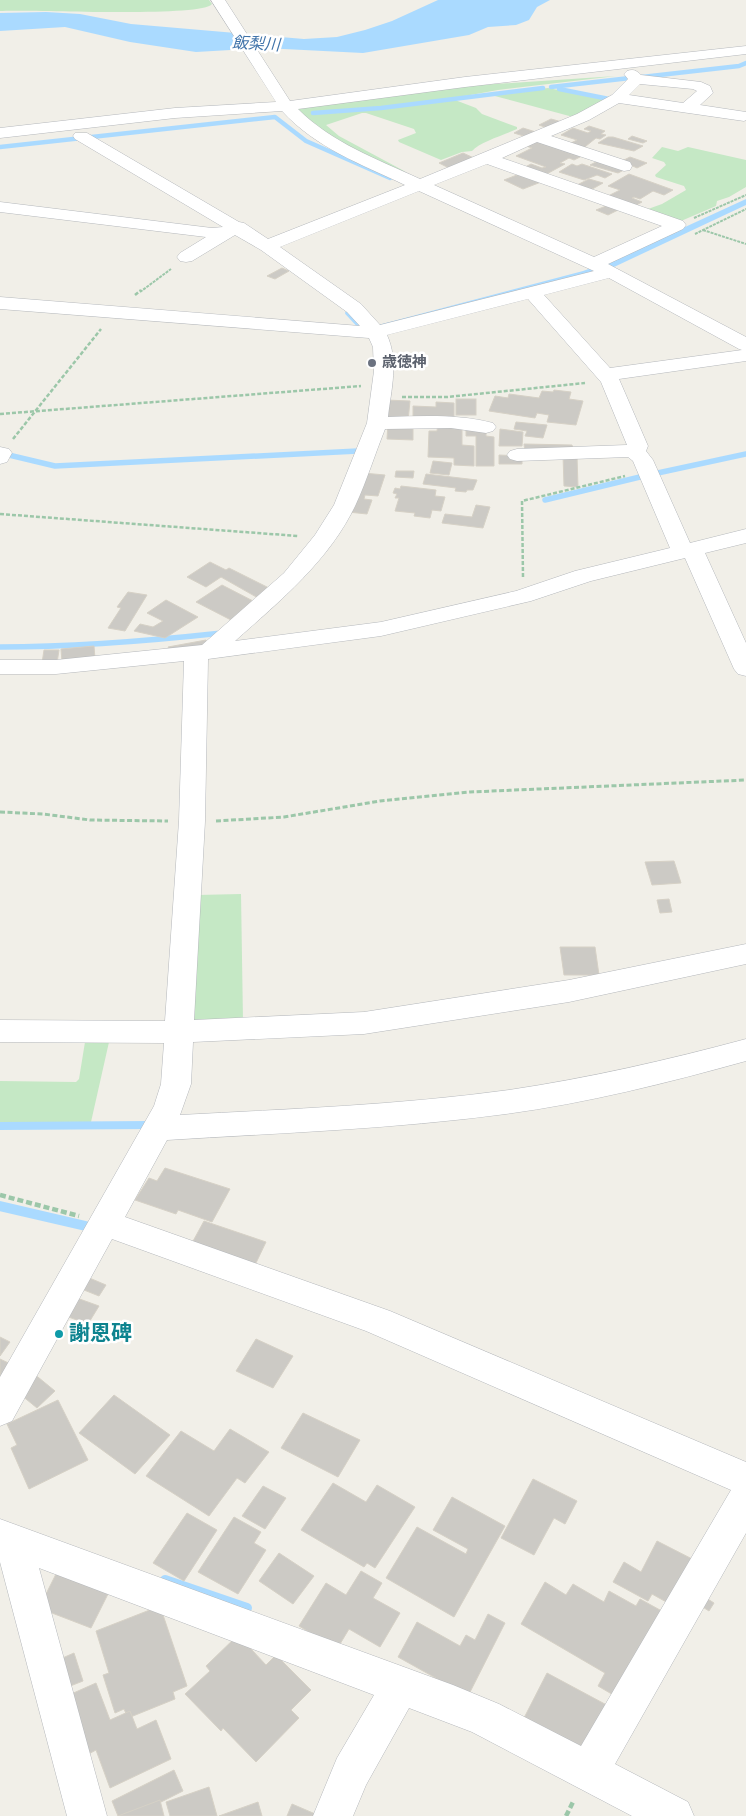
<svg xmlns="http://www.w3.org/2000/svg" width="746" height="1816" viewBox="0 0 746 1816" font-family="Overpass,'Noto Sans JP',sans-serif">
  <rect width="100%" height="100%" fill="#f1efe8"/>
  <g fill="#c5e8c5">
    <path d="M0 0H209L212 4C201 18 30 9 0 11Z"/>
    <path d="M616 76 498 90 454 98 381 107 312 113 382 109 455 100 476 108 482 114 517 127V129C504 135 480 142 472 151L462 152 441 160 399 142 398 140 416 133 414 129 366 113H362L326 125 339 136 406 172 390 167 334 140 298 112V108L465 86Z"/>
    <path d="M548 88 553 89 607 99 573 117 491 95Z"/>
    <path d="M662 147 678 151 688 147 746 160V187L729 197 717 201 716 206 681 221 648 209 662 204 686 190 684 186 656 177 655 175 666 165 664 162 652 158Z"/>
    <path d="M241 894 243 1022 190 1024 197 895Z"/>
    <path d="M85 1042H109L91 1122 0 1124V1081L76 1082 79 1079Z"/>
  </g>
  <g fill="#aadaff">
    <path d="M438 0H550L537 7 529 20 516 25 488 27 469 35 363 53 264 48 196 52 130 42 65 27 0 31V13L46 12 80 14 131 24 304 39 337 37 365 30 392 21Z"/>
    <path d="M746 199V205L614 267 380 327 378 325 583 271 611 261Z"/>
  </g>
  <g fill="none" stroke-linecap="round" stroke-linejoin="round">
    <g stroke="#aadaff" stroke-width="4.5">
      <path d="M642 77 739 66 746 63"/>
      <path d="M551 87 630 78"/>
      <path d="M559 89 609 99"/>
      <path d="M313 113 381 108 543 88"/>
      <path d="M0 147 275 117 306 141 390 178"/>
    </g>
    <g stroke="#aadaff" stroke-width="5.5">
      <path d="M348 313 361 327"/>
      <path d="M0 453 55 466 358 451"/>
      <path d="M653 474 746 454"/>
      <path d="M545 500 644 476"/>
      <path d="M0 647C74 647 148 641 222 633"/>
    </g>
    <path stroke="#aadaff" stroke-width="8" d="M0 1126 152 1125"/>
    <g stroke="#aadaff" stroke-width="10">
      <path d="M0 1206 90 1227"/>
      <path d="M165 1580 247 1608"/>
    </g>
  </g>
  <g fill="#cccac5" stroke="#d6d1c6">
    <path d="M551 119 562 122 550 129 539 125Z"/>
    <path d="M589 126 605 131 601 134 606 135 600 139 596 138 581 150 567 145 577 140 561 135 573 128 588 133 591 131 584 129Z"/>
    <path d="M523 128 539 133 530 138 514 133Z"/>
    <path d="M632 136 647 141 643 143 628 139Z"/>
    <path d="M608 137H613L643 146 634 151 598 143Z"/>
    <path d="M538 138 584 155 574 160 569 158 560 163 565 164 543 176 523 168 531 164 542 168 546 167 516 156 532 148 526 146Z"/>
    <path d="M463 153 476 159 451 169 439 163Z"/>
    <path d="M630 157 647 163 637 168 622 161Z"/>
    <path d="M600 160 626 169 618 173 590 165Z"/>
    <path d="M572 164 577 166 582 164 612 174 605 178 597 175 584 180 559 172Z"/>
    <path d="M522 173 541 182 523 189 504 180Z"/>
    <path d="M629 174 673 190 664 195 653 191 640 199 634 197 632 198 642 202 631 208 606 197 620 190 608 186Z"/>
    <path d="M589 179 603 183 587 192 573 187Z"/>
    <path d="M606 206 618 210 608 215 596 210Z"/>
    <path d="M282 268 289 271 275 279 267 276Z"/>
    <path d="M554 390 571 392 569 399 583 401 576 425 547 422 549 415 537 413 535 418 489 411 495 396 508 398 509 394 539 398 542 391 553 392Z"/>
    <rect x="456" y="399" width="20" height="16"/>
    <path d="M386 400 410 401 408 421H385Z"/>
    <path d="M436 402 454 403V421L413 420V406L436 407Z"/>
    <path d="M516 422 547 425 543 438 525 436 527 431 514 429Z"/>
    <path d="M388 423 413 427V440L387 439Z"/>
    <path d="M438 423 462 424V445L474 446V466L454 465V458L428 457 429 431H437Z"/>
    <path d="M466 428 486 429V436L494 437V466H476V436H466Z"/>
    <path d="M500 429 523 432 522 446H499Z"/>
    <path d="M524 444 572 445 574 453 525 452Z"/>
    <path d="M499 455 522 456V464H499Z"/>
    <path d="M563 455 577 456 578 487 564 486Z"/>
    <path d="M433 461 452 463 449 475 430 473Z"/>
    <path d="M396 471H414L413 478 395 477Z"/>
    <path d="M363 473 385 475 378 496 365 495 364 499 372 500 367 514 348 512Z"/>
    <path d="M426 474 477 480 473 490H467L466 492 455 491 456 488 423 484Z"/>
    <path d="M401 486 436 490 435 496 445 497 441 511 432 510 430 518 414 516 415 513 395 511 399 498H395L397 494 393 493 395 488 400 489Z"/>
    <path d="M476 505 490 507 483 528 442 523 445 514 472 517Z"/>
    <path d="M210 562 226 570 229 568 271 589 258 598 221 577 206 587 187 577Z"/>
    <path d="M222 585 255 602 231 620 196 602Z"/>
    <path d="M128 592 147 595 125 631 108 628 121 608 117 607Z"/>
    <path d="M166 600 198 617 165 638 134 631 140 624 153 627 163 621 147 613Z"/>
    <path d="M206 640 207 646 170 652 168 647Z"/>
    <path d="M94 646 95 659 62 662 61 649Z"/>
    <path d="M44 650H59L57 663H42Z"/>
    <path d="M674 861 681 883 652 885 645 862Z"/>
    <path d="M669 899 672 912 660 913 657 900Z"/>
    <path d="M560 947H595L599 975H564Z"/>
    <path d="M165 1168 230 1189 212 1222 178 1210 176 1214 135 1200 149 1178 157 1181Z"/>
    <path d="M204 1221 266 1242 255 1265 192 1243Z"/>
    <path d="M87 1277 106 1285 99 1296 79 1288Z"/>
    <path d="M74 1297 99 1306 88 1324 63 1315Z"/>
    <path d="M0 1337 10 1342 0 1356Z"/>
    <path d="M256 1339 293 1356 273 1388 236 1371Z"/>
    <path d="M0 1359 17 1367 0 1390Z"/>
    <path d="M33 1373 55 1391 37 1408 15 1390Z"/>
    <path d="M114 1395 170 1435 135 1474 79 1433Z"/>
    <path d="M58 1400 88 1460 29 1489 11 1448 17 1445 7 1424Z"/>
    <path d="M303 1413 360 1440 338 1477 281 1448Z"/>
    <path d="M230 1429 269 1452 245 1483 237 1478 209 1516 146 1476 181 1431 214 1451Z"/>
    <path d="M533 1479 577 1501 565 1524 554 1518 534 1555 501 1538Z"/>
    <path d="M333 1483 366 1502 377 1485 415 1507 375 1568 367 1563 364 1567 301 1530Z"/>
    <path d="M263 1486 286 1498 265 1529 242 1516Z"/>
    <path d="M452 1497 505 1526 454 1617 386 1578 417 1527 466 1554 468 1549 433 1530Z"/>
    <path d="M187 1513 217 1530 184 1581 153 1563Z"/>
    <path d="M234 1517 261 1532 254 1543 266 1550 238 1594 198 1572Z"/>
    <path d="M657 1541 700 1563 677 1608 652 1594 648 1601 613 1582 624 1562 641 1572Z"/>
    <path d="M279 1553 314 1576 293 1604 259 1581Z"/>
    <path d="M361 1571 382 1583 373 1598 400 1613 380 1647 349 1629 337 1649 299 1626 326 1583 346 1595Z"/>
    <path d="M57 1572 109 1592 91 1628 39 1608Z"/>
    <path d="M545 1582 566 1595 573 1584 604 1602 609 1591 636 1606 640 1599 669 1615 622 1700 598 1686 605 1673 521 1624Z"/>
    <path d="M703 1596 714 1603 709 1611 698 1604Z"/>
    <path d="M160 1606 187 1686 173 1692 175 1699 128 1718 124 1709 115 1713 103 1675 109 1673 96 1631Z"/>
    <path d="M488 1614 505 1623 468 1696 398 1657 417 1622 460 1646 466 1635 475 1640Z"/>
    <path d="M238 1635 266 1665 276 1655 311 1690 291 1710 299 1718 256 1762 223 1728 221 1731 185 1694 210 1671 206 1666Z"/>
    <path d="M74 1653 83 1681 60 1690 51 1663Z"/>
    <path d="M547 1673 616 1710 594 1757 524 1718Z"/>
    <path d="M96 1683 110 1720 130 1711 137 1729 156 1720 171 1759 110 1788 96 1750 81 1758 60 1699Z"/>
    <path d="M174 1770 183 1791 133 1816H118L112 1801Z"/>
    <path d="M209 1787 217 1816H170L166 1802Z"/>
    <path d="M160 1800 164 1816H118Z"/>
    <path d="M258 1802 262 1816H219Z"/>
    <path d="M292 1804 320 1816H287Z"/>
  </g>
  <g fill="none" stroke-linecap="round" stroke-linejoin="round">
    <defs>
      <g id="minor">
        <path d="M211 0H225L290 101 465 77 746 46V54L465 87 298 109C332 143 377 159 420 179L577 114 612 95 628 79 624 74 627 71C633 69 636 70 641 75L701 82 710 86 713 93 700 105 746 112V120L744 121 619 103 589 120 551 136 630 162 632 166 630 170 624 171 537 142 502 158 683 221 686 225 683 229 608 264 746 337V361L619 379 648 446 646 451 653 460 690 543 746 529V543L705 553 746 643V676L738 674 734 669 685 558 591 581 531 601 381 636 208 659 205 821 194 1020 364 1012 569 980 746 944V964L569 1002 364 1034 193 1042 191 1084 180 1115C290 1109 400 1105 509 1090 589 1078 668 1060 746 1039V1061C667 1083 587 1103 506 1114 394 1129 280 1133 167 1140L125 1217 390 1311 746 1462V1533L615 1764 688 1802 694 1816H632L472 1732 409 1708 366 1785 353 1816H313L337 1758 374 1695 39 1568 107 1816H67L0 1562V1519L453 1685 499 1704 581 1746 731 1490 366 1331 112 1239 12 1421 0 1426V1377L154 1106 161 1084 164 1043 0 1042V1020L165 1021 179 821 184 661 56 674H0V660H56L202 645 284 573 315 535 334 505 367 423 374 371 373 347 369 338 0 309V297L360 326 347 312 261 250 235 235 192 261 186 262 180 261 177 257 180 253 206 237 0 212V202L212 228 223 227 75 139 73 136 75 133H87L239 222 244 223 268 239 405 185C361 164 316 148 282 111L175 118 0 138V128L175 108 276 102ZM640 84 693 89 697 91 683 103 629 95ZM487 164 662 226 594 257 434 185ZM419 191 594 271 380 325 361 304 280 247ZM609 278 739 349 742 350 610 368 544 295ZM528 299 601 382 627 445 517 449 510 451 507 455 510 459 517 461 628 457 633 461 670 548 575 571 516 591 381 622 235 641C280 601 330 560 356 504 367 480 375 454 385 429L451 428 486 433 493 431 496 427 493 423C459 414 423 416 388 417 391 390 399 361 387 335Z"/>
        <path d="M0 447 9 449 12 453 7 462 0 464Z"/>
      </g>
    </defs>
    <use href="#minor" stroke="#b5b8bc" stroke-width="1"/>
    <g stroke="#9cc7a9" stroke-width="2" stroke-dasharray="3 1" stroke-linecap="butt">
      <path d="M694 218 746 195"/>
      <path d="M703 230 746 244"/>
      <path d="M695 234 746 209"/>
      <path d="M140 292 171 269"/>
    </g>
    <g stroke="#9cc7a9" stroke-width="2.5" stroke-dasharray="4 2" stroke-linecap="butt">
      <path d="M135 295 141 290"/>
      <path d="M402 397H447L585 383"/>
      <path d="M0 414 361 386"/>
      <path d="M13 439 101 329"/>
      <path d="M0 514 298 536"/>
      <path d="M523 577 522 501 625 476"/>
    </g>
    <g stroke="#9cc7a9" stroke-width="3" stroke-dasharray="5 2.5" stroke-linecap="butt">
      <path d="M0 812 43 814 90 820 168 821"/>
      <path d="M216 821 284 817 380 801 470 792 746 780"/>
    </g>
    <g stroke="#9cc7a9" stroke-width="4.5" stroke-dasharray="6 3" stroke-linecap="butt">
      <path d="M0 1195 79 1216"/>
      <path d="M566 1816 574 1800"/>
    </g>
    <use href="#minor" fill="#fff" fill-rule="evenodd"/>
  </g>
  <circle fill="#6b7280" stroke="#fff" stroke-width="2" cx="372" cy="363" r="5"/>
  <circle fill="#0f9aa8" stroke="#fff" stroke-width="2" cx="59" cy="1334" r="5"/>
  <g text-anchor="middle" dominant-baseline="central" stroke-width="5" stroke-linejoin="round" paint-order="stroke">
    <g font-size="15" font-weight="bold" fill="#5b616d" stroke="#fff" text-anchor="start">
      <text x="382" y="363">歳徳神</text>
    </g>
    <g font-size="16" font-style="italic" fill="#4174aa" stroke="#fff">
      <text transform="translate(256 45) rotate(3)">飯梨川</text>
    </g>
    <g font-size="21" font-weight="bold" fill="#0d838f" stroke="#fff" text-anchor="start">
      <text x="69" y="1334">謝恩碑</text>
    </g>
  </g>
</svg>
